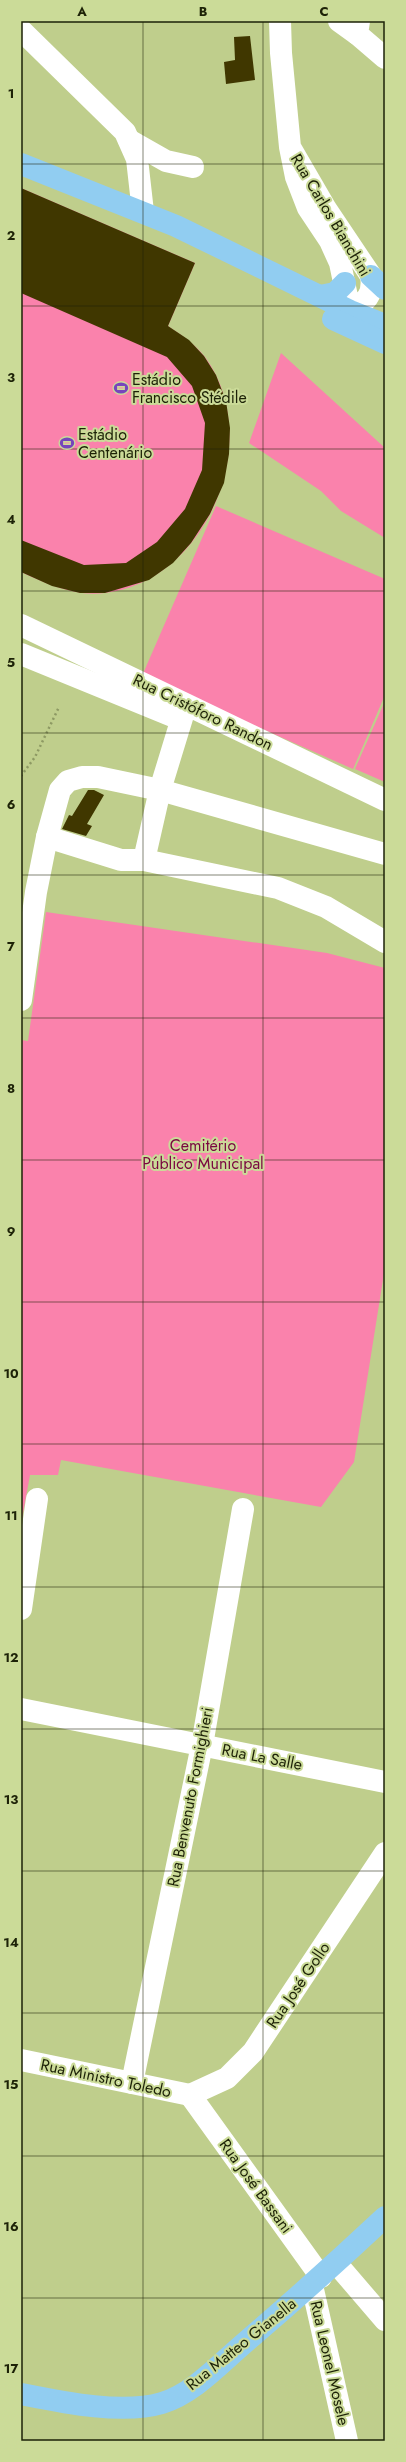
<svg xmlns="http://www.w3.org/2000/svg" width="406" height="2462" viewBox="0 0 406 2462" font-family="Jost,sans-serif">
  <rect width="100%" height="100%" fill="#bfce8c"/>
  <g fill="#fa82ac">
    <path d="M21 188 195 263 168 326C181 335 195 344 205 357 265 439 208 581 105 593 75 597 47 584 21 572Z"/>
    <path d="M281 353 385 448V538L341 511 321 491 249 443Z"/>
    <path d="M216 506 385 579V695L353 769 142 676Z"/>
    <path d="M385 701V782L355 769Z"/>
    <path d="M46 912 327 953 385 968V1267L354 1462 321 1507 61 1460 58 1475H30L21 1524V1040L28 1041Z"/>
  </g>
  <g fill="#403700">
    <path d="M250 36 255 80 226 84 224 62 235 60 234 37Z"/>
    <path d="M21 188 195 263 168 326 189 340 204 356 216 375 226 401 230 428 229 454 224 483 210 514 191 543 173 563 149 580 105 593H80L52 586 21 572V540L84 565 126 563 157 542 185 509 202 470 205 423 192 386 167 357 21 293Z"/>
    <path d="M88 790H94L104 795 87 824 92 826 86 836 62 829 69 815 72 816Z"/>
  </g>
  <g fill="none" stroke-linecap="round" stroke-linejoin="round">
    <path stroke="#8d9963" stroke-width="2.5" stroke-dasharray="2 3" stroke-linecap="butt" d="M21 776 35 757 59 707"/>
    <g stroke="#fff" stroke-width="22">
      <path d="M280 21 281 53 290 147 296 177 308 208 330 241 340 263 350 311C366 302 374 295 371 276L326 209 290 147"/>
      <path d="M339 21 357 34"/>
      <path d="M359 21 357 34 385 58"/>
      <path d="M21 30 125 132 137 159 143 212"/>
      <path d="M129 140 166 161 193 167"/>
      <path d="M21 625 385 800"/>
      <path d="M21 654 180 719"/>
      <path d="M47 837 121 860H144L278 888 326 907 385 942"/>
      <path d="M144 860 160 790 186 705"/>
      <path d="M21 1000 36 892 47 837 60 790 68 781 82 777H98L160 790 385 854"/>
      <path d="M21 1609 37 1499"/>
      <path d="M21 1709 385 1782"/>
      <path d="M21 2060 190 2095"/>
      <path d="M132 2083 202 1745 243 1509"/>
      <path d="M190 2095 227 2078 253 2052 385 1853"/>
      <path d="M190 2095 321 2277"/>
      <path d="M336 2263 385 2320"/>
      <path d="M312 2285 347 2441"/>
    </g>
    <g stroke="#91cdf1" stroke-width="22">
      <path d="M21 164 176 226 350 311 385 325"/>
      <path d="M371 276 385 289"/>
      <path d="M320 296 335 293 345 283"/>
      <path d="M333 319 385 343"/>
      <path d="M21 2394C61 2402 122 2415 162 2403 192 2394 218 2366 241 2346 290 2304 338 2261 385 2217"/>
    </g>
  </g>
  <path fill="none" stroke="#1d2207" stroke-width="1" stroke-opacity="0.55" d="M143 21V2441M263 21V2441M21 164H385M21 306H385M21 449H385M21 591H385M21 733H385M21 875H385M21 1018H385M21 1160H385M21 1302H385M21 1444H385M21 1587H385M21 1729H385M21 1871H385M21 2013H385M21 2156H385M21 2298H385"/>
  <defs>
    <symbol id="stadium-bare" viewBox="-9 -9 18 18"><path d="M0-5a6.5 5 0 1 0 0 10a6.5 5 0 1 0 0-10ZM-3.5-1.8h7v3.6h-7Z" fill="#7745bc" stroke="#cbdb98" stroke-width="2.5" paint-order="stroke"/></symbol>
  </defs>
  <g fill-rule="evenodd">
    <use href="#stadium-bare" x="111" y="378" width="20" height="20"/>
    <use href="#stadium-bare" x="57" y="433" width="20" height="20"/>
  </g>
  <g text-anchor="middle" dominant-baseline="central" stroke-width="4" stroke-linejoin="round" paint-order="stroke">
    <g font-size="16" fill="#1d2207" stroke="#cbdb98">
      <text transform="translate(331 215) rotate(59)">Rua Carlos Bianchini</text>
      <text transform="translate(203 712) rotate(26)">Rua Cristóforo Randon</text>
      <text transform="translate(262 1757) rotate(11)">Rua La Salle</text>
      <text transform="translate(190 1797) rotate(-79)">Rua Benvenuto Formighieri</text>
      <text transform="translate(298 1985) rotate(-56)">Rua José Gollo</text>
      <text transform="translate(106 2078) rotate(12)">Rua Ministro Toledo</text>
      <text transform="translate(256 2186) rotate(54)">Rua José Bassani</text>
      <text transform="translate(241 2344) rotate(-39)">Rua Matteo Gianella</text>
      <text transform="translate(330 2363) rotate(77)">Rua Leonel Mosele</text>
    </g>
    <g font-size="16" fill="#1d2207" stroke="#cbdb98" text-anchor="start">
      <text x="132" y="379">Estádio<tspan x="132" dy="18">Francisco Stédile</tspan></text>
      <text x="78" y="434">Estádio<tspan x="78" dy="18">Centenário</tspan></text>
    </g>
    <g font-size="16" fill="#7a0640" stroke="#cbdb98">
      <text x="203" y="1145">Cemitério<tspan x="203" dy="18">Público Municipal</tspan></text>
    </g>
  </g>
  <rect width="406" height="2462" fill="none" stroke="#cbdb98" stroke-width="44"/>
  <rect x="22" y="22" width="362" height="2418" fill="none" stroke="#1d2207" stroke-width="1.5"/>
  <g font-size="13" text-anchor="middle" font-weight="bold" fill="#1d2207">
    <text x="82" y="16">A</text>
    <text x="203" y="16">B</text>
    <text x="324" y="16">C</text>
    <text x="11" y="98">1</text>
    <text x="11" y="240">2</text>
    <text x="11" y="382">3</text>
    <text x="11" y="524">4</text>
    <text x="11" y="667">5</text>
    <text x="11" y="809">6</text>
    <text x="11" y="951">7</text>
    <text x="11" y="1093">8</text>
    <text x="11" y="1236">9</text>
    <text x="11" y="1378">10</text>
    <text x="11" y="1520">11</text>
    <text x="11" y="1662">12</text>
    <text x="11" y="1804">13</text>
    <text x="11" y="1947">14</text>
    <text x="11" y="2089">15</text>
    <text x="11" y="2231">16</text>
    <text x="11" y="2373">17</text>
  </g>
</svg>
